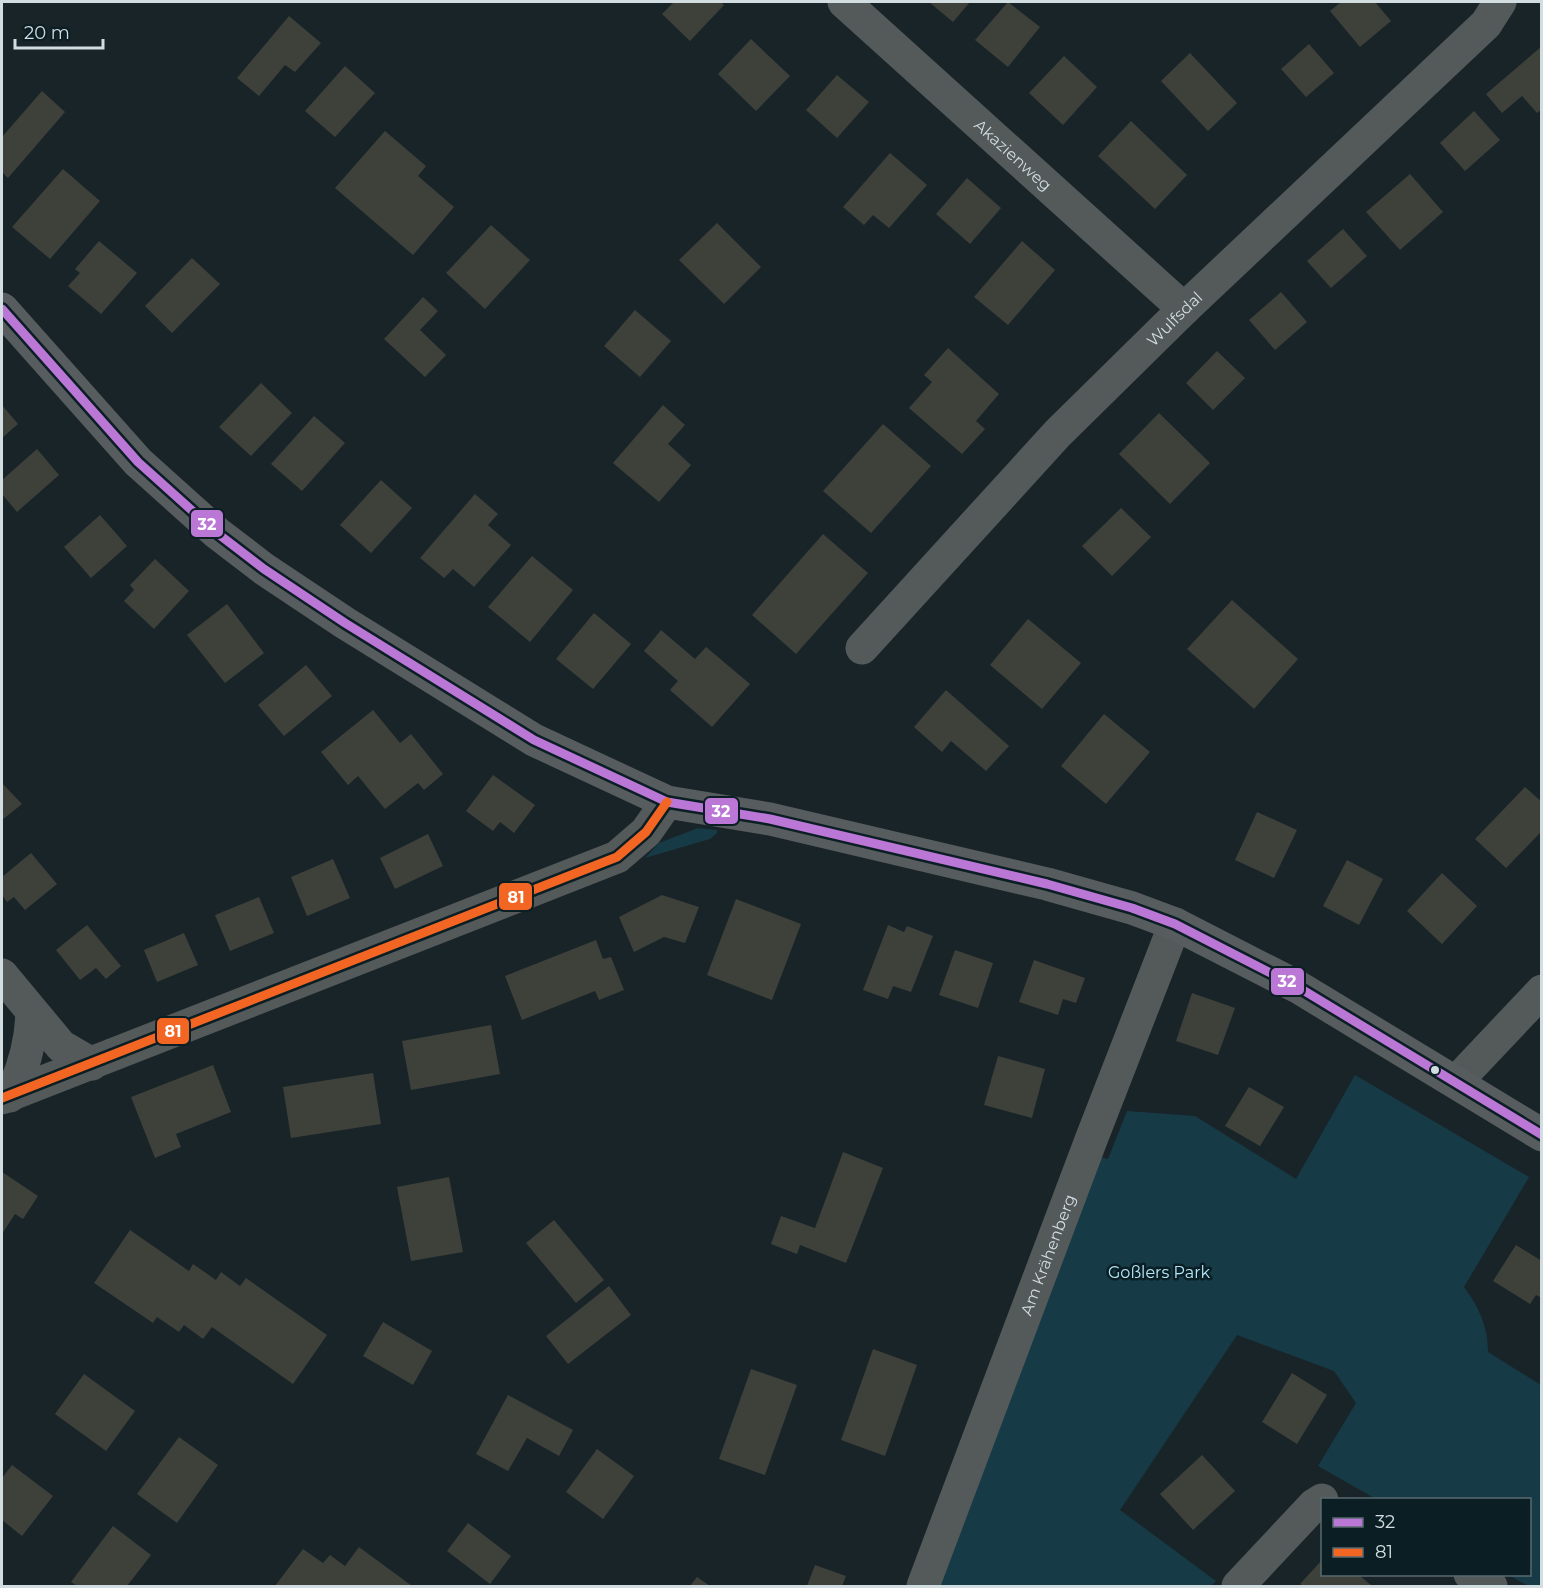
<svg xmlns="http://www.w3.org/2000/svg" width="1543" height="1588" viewBox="0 0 1543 1588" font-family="Montserrat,sans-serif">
  <rect width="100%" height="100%" fill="#192428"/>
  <g fill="#173a47">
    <path d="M698 828 717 830V833L710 839 645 858 659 843Z"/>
    <path d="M1355 1075 1529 1177 1464 1287C1479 1307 1488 1327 1488 1352L1541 1385V1586H1529L1508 1575 1530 1574V1500L1376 1499 1318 1466 1356 1403 1334 1371 1237 1335 1120 1510 1216 1581 1211 1586H938L1101 1157 1108 1159 1127 1111 1195 1116 1296 1179Z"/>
  </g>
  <g fill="#3e403a">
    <path d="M674 2H720L724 5 690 41 662 14Z"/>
    <path d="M929 2H970L953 22Z"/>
    <path d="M1008 2 1040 27 1008 67 975 40Z"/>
    <path d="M1341 2H1375L1391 21 1360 47 1330 11Z"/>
    <path d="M289 16 321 43 295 72 285 65 259 96 237 78Z"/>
    <path d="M751 39 790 76 756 111 718 74Z"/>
    <path d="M1309 44 1334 73 1306 97 1281 69Z"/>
    <path d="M1542 46V109L1537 113 1522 96 1502 113 1486 94Z"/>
    <path d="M1190 53 1237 103 1208 131 1161 81Z"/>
    <path d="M1064 56 1097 87 1063 125 1029 93Z"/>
    <path d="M345 66 375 93 335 137 305 111Z"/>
    <path d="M837 75 869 102 837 138 806 110Z"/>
    <path d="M42 91 65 112 8 178 2 172V137Z"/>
    <path d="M1474 111 1500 140 1465 171 1440 143Z"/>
    <path d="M1131 121 1187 175 1155 209 1098 156Z"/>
    <path d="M385 131 426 166 418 176 454 207 413 255 335 188Z"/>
    <path d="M890 153 927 185 889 228 873 215 864 225 843 207Z"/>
    <path d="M63 169 100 201 50 259 12 227Z"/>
    <path d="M1410 174 1443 212 1400 250 1366 212Z"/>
    <path d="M967 178 1001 208 970 244 936 214Z"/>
    <path d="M717 223 761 267 724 304 679 260Z"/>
    <path d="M491 225 530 260 485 309 446 273Z"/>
    <path d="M1343 229 1367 256 1331 288 1307 261Z"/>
    <path d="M99 241 137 273 101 314 68 286 80 273 75 269Z"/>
    <path d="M1022 241 1055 270 1008 325 974 297Z"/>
    <path d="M192 258 220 284 172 333 145 306Z"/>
    <path d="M1281 292 1307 322 1275 350 1249 320Z"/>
    <path d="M423 297 438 311 420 330 446 355 425 377 384 339Z"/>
    <path d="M635 310 671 341 640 377 604 346Z"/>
    <path d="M948 348 999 394 976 421 985 429 962 454 909 408 932 382 924 375Z"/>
    <path d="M1217 351 1245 378 1213 410 1186 383Z"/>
    <path d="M261 383 292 413 251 456 219 427Z"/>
    <path d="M2 405 18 424 2 438Z"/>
    <path d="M663 405 685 425 668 444 691 465 659 502 613 463Z"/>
    <path d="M1159 413 1210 463 1170 504 1119 454Z"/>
    <path d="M314 416 345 443 302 491 271 464Z"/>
    <path d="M883 424 931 466 871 533 823 491Z"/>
    <path d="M37 449 59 475 17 512 2 494V480Z"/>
    <path d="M381 480 412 508 371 553 340 525Z"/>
    <path d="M475 494 498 514 488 525 511 545 474 587 453 569 444 578 420 558Z"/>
    <path d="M1121 508 1151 537 1112 576 1082 546Z"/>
    <path d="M100 515 127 546 91 578 64 547Z"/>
    <path d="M823 534 868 573 796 654 752 615Z"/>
    <path d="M532 556 573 590 530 642 488 607Z"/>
    <path d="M155 559 189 591 154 629 124 601 134 590 130 585Z"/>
    <path d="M1232 600 1298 659 1254 709 1187 649Z"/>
    <path d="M227 604 264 653 225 683 187 635Z"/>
    <path d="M594 613 631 644 593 689 556 659Z"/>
    <path d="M1028 619 1081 663 1042 709 990 665Z"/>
    <path d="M661 630 695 659 706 647 750 684 712 727 670 690 678 681 644 651Z"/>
    <path d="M306 665 332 696 284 736 258 705Z"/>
    <path d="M946 690 1009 746 986 771 951 741 942 752 914 727Z"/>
    <path d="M373 710 400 743 411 734 443 774 424 790 418 783 385 809 358 776 348 785 321 752Z"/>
    <path d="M1104 714 1150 752 1106 804 1061 766Z"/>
    <path d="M493 775 535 805 514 833 500 822 493 831 466 811Z"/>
    <path d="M2 783 22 804 2 820Z"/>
    <path d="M1525 787 1542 802V831L1506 868 1475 839Z"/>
    <path d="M1257 812 1297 830 1274 878 1235 860Z"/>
    <path d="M428 834 443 866 395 889 380 858Z"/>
    <path d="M31 853 57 884 25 910 14 897 7 902 2 895V877Z"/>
    <path d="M333 859 350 898 307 916 291 877Z"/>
    <path d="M1347 860 1383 879 1359 925 1323 906Z"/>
    <path d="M1442 873 1477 906 1442 944 1407 911Z"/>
    <path d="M662 895 699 907 685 943 664 937 634 952 619 917Z"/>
    <path d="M259 897 274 933 230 951 215 915Z"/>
    <path d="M736 899 801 924 772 1000 707 975Z"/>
    <path d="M87 925 121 966 106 979 96 968 80 980 56 950Z"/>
    <path d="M888 925 904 932 907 926 933 936 911 992 893 986 888 999 863 990Z"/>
    <path d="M184 933 198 965 157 982 144 950Z"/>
    <path d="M596 940 603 959 611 957 624 990 599 1000 595 991 522 1020 505 976Z"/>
    <path d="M955 950 993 963 978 1008 939 995Z"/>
    <path d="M1034 960 1085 978 1076 1003 1063 999 1058 1015 1019 1002Z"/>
    <path d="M1192 993 1235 1008 1218 1055 1176 1041Z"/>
    <path d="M491 1025 500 1074 411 1090 402 1041Z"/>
    <path d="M998 1056 1045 1069 1032 1118 984 1105Z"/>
    <path d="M213 1065 231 1112 176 1134 181 1147 155 1158 131 1097Z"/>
    <path d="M373 1073 381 1124 291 1138 283 1087Z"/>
    <path d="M1249 1087 1284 1107 1260 1146 1225 1126Z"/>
    <path d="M843 1152 883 1168 846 1263 800 1245 797 1254 771 1244 781 1216 815 1228Z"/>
    <path d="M2 1172 38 1196 23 1219 15 1214 2 1234Z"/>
    <path d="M449 1177 463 1252 411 1261 397 1187Z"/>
    <path d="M554 1220 604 1280 576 1303 526 1243Z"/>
    <path d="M130 1230 189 1271 193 1264 216 1280 221 1272 240 1286 246 1278 327 1335 293 1384 212 1327 203 1339 184 1325 179 1332 157 1317 153 1323 94 1283Z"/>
    <path d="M1516 1245 1542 1261V1298L1536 1295 1530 1304 1493 1281Z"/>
    <path d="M609 1286 631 1315 568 1364 546 1336Z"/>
    <path d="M383 1322 432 1351 413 1385 363 1356Z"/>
    <path d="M873 1349 917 1365 885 1456 841 1440Z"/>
    <path d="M751 1369 797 1385 765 1475 719 1459Z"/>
    <path d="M1292 1373 1327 1395 1297 1444 1262 1422Z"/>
    <path d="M84 1374 135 1411 106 1451 55 1414Z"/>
    <path d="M508 1395 573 1430 559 1456 527 1438 508 1471 476 1454Z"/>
    <path d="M179 1437 218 1465 177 1523 137 1494Z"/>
    <path d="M597 1449 634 1476 603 1519 566 1492Z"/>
    <path d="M1202 1455 1235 1491 1193 1530 1160 1494Z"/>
    <path d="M12 1465 53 1496 22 1536 2 1520V1478Z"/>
    <path d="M468 1523 511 1556 490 1584 447 1551Z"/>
    <path d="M113 1526 151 1555 127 1586H77L71 1582Z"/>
    <path d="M359 1547 412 1586H275L303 1549 323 1563 330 1555 345 1566Z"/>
    <path d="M1322 1560 1323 1575H1359L1372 1586H1303L1300 1584Z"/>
    <path d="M815 1565 846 1576 842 1586H807Z"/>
    <path d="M697 1577 710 1586H690Z"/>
  </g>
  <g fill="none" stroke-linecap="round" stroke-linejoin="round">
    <g stroke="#54595a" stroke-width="33">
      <path id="s1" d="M844 2 1184 309"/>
      <path id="s2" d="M862 648 1058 433 1184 309 1486 24 1500 2"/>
      <path d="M2 975 61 1046 92 1064"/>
      <path d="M1456 1082 1542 991"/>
      <path d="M10 1096C24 1069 31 1043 32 1012"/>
      <path d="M2 1098 617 857 646 832 667 802"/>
      <path d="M1470 1574 1491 1586"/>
      <path id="s3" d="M923 1586 1091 1140 1175 924"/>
      <path d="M1238 1586 1314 1505 1322 1500"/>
    </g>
    <path stroke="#575c5e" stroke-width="33" d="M2 309 138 462 217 533 264 569 345 623 534 740 667 802 770 819 1047 884 1132 908 1175 924 1298 987 1542 1135"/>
    <defs>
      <path id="bus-1" d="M2 309 138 462 217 533 264 569 345 623 534 740 667 802 770 819 1047 884 1132 908 1175 924 1298 987 1542 1135"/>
      <path id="bus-2" d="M2 1098 617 857 646 832 667 802"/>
    </defs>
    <use href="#bus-1" stroke="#0a1e24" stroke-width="14"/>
    <use href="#bus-2" stroke="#0a1e24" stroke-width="14"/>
    <use href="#bus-1" stroke="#ba77d6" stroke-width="9"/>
    <use href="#bus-2" stroke="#f26522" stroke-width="9"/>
  </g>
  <circle fill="#d1dde1" stroke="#0a1e24" stroke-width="2" cx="1435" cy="1070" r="5"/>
  <g text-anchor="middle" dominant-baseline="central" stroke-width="5" stroke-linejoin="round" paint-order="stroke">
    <g font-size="16" fill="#d1dde1" stroke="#0a1e24">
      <text stroke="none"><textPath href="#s1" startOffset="228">Akazienweg</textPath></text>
      <text stroke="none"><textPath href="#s2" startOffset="454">Wulfsdal</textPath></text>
      <text stroke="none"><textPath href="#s3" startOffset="354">Am Krähenberg</textPath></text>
    </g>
    <g font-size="16" fill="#b5e7fa" stroke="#0a1e24">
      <text x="1159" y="1272">Goßlers Park</text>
    </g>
  </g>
  <g stroke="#0a1e24" stroke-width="2">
    <rect x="190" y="509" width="34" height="29" rx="6" fill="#ba77d6"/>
    <rect x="704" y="797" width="35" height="28" rx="6" fill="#ba77d6"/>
    <rect x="498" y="882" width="35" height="29" rx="6" fill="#f26522"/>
    <rect x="1270" y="967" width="35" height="29" rx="6" fill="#ba77d6"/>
    <rect x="156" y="1017" width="34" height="28" rx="6" fill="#f26522"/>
  </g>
  <g font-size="16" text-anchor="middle" font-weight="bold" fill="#fff">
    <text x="207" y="530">32</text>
    <text x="721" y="817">32</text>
    <text x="516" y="903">81</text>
    <text x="1287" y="987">32</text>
    <text x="173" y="1037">81</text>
  </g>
  <rect width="1543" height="1588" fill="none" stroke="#d1dde1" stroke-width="6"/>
  <rect x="1321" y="1498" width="210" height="78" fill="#0a1e24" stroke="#5a6a70" stroke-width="1.5"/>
  <rect x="1333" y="1518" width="30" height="9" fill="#ba77d6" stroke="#5a6a70" stroke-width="1.5"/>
  <text x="1375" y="1528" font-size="18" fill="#d1dde1">32</text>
  <rect x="1333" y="1548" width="30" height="9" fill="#f26522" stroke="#5a6a70" stroke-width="1.5"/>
  <text x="1375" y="1558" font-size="18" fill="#d1dde1">81</text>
  <path d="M15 39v9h88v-9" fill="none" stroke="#d1dde1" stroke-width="3"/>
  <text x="24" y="39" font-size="18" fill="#d1dde1" stroke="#0a1e24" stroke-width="4.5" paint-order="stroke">20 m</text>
</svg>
